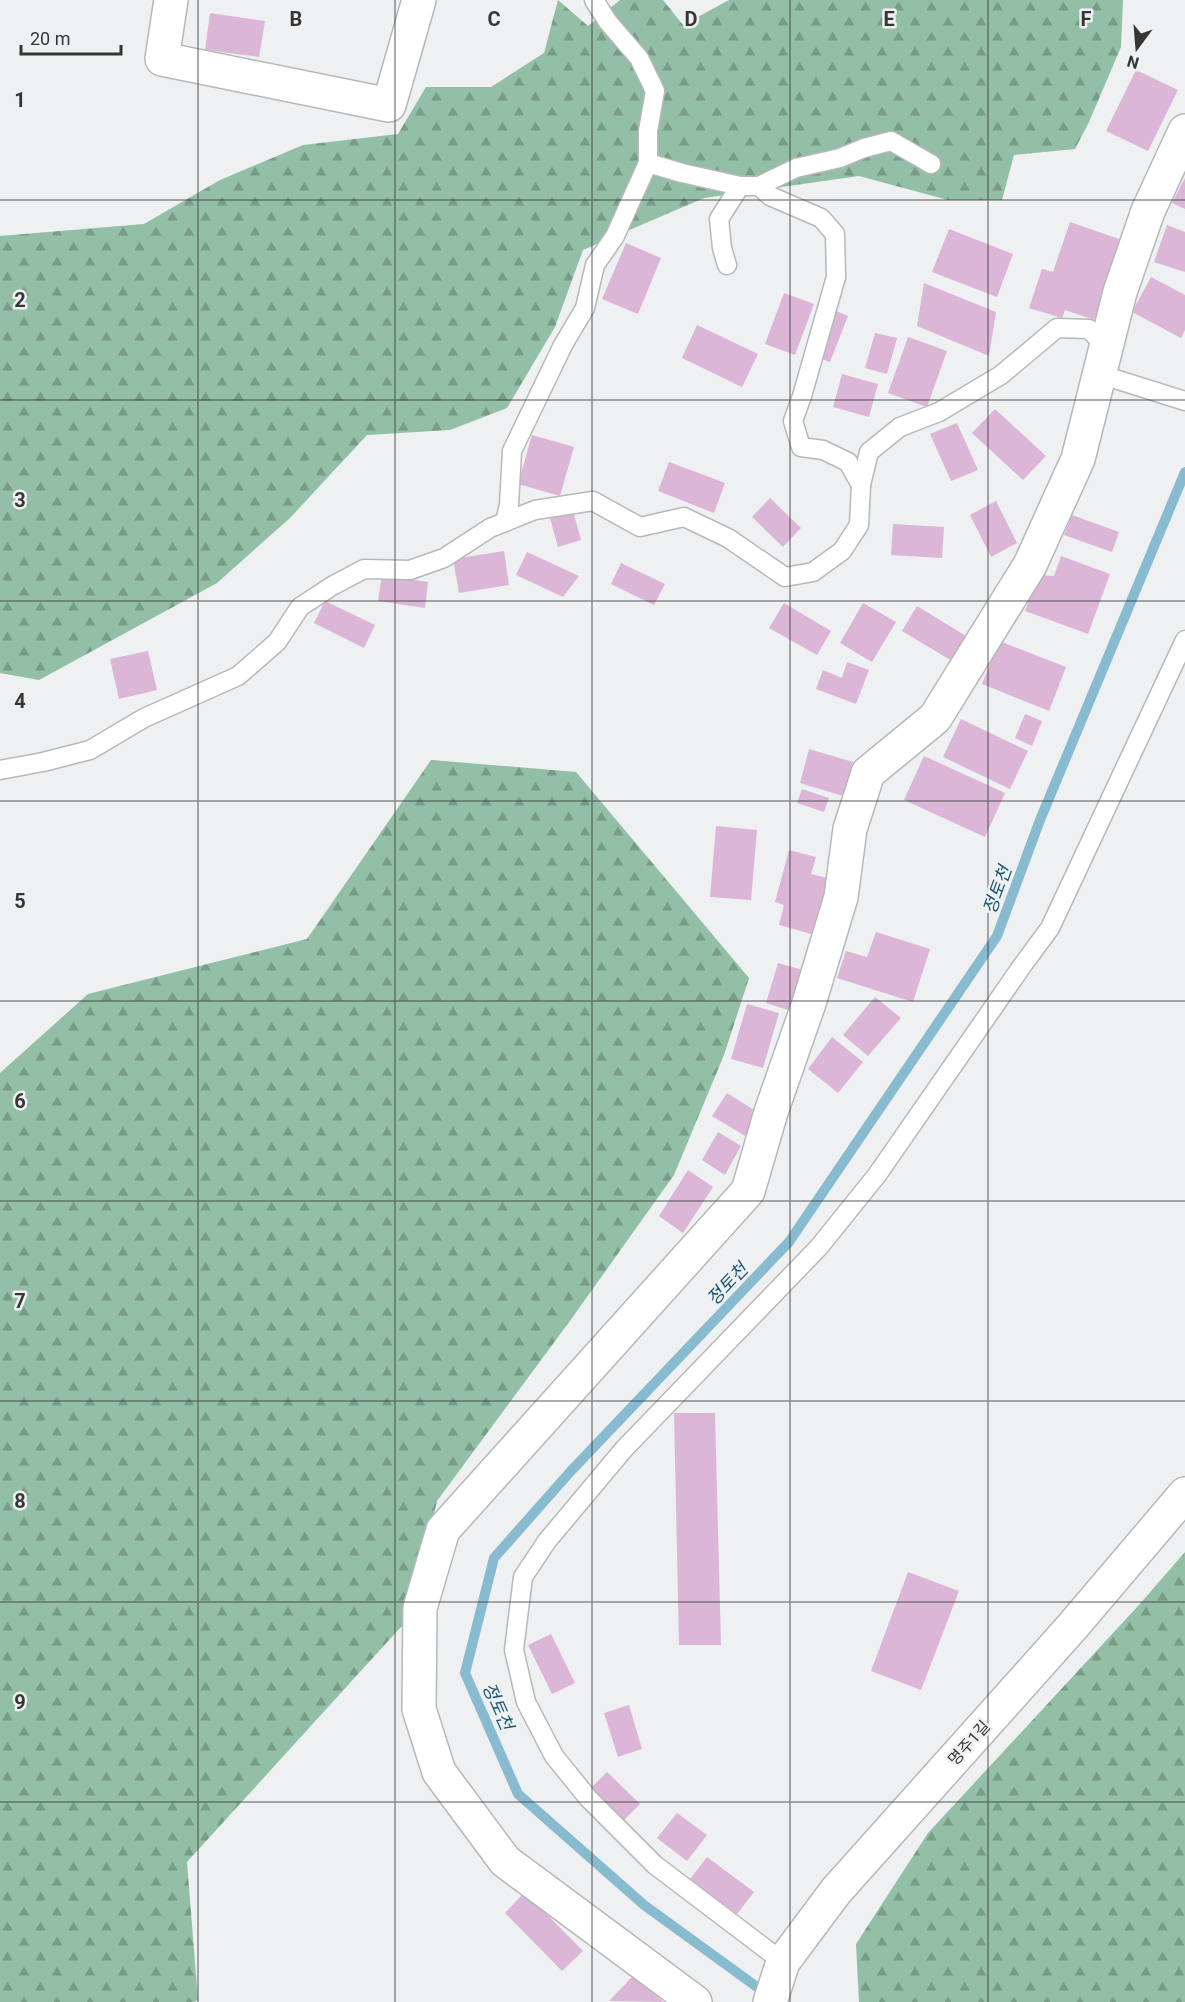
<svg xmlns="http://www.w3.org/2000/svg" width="1185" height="2002" viewBox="0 0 1185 2002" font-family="Roboto,'Noto Sans KR',sans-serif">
  <defs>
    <pattern id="forest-firs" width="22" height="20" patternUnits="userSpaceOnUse" patternTransform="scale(1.5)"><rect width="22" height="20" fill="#92bfa5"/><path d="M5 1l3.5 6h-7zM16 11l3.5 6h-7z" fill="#789c87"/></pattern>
  </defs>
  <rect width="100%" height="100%" fill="#eff0f1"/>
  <g fill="url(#forest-firs)">
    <path d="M558 0 588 26 620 0H663L683 25 729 0H1123L1121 47 1089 122 1075 149 1014 155 1002 200H948L859 176 704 198 583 250 555 327 507 408 450 430 367 435 290 518 217 583 39 680 0 673V236L144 224 220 180 303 145 398 134 426 87H491L544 53Z"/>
    <path d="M431 760 576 772 749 978 724 1055 674 1175 572 1318 437 1501 410 1617 187 1862 198 2000 194 2002H0V1073L88 994 307 939Z"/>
    <path d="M1185 1552V2002H859L856 1944 928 1833 1138 1606Z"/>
  </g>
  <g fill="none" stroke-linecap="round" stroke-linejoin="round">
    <path stroke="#89bbd0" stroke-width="10" d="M768 1995 644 1905 518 1794 465 1673 494 1558 570 1472 789 1242 997 936 1040 820 1185 472"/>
  </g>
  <g fill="#dbb6d6">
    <path d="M210 13 265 21 259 57 205 50Z"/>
    <path d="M1136 70 1178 90 1148 151 1106 131Z"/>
    <path d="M1185 178V209L1172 203Z"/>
    <path d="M1070 222 1122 240 1094 320 1065 310 1062 318 1029 308 1042 269 1053 272Z"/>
    <path d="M1167 225 1185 232V272L1154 262Z"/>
    <path d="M949 229 1013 254 997 297 932 272Z"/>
    <path d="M626 243 661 258 638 314 602 299Z"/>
    <path d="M1151 277 1185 295V330L1181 338 1132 312Z"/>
    <path d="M924 283 996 312 989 356 917 326Z"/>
    <path d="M784 293 814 304 795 355 765 344Z"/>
    <path d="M834 310 848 316 830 362 816 357Z"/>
    <path d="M697 325 758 354 742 387 682 358Z"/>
    <path d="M875 333 897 338 887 374 865 368Z"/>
    <path d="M908 337 947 351 927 407 888 393Z"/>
    <path d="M842 374 878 384 869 417 833 407Z"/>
    <path d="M995 409 1046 456 1023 480 972 433Z"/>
    <path d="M957 423 978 470 951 481 930 434Z"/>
    <path d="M532 435 574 447 560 496 518 484Z"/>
    <path d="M669 462 725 483 714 513 658 491Z"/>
    <path d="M770 498 801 528 783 547 752 517Z"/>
    <path d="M996 501 1017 543 991 557 970 515Z"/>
    <path d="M573 511 581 540 558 547 550 518Z"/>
    <path d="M1072 515 1119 532 1112 552 1064 535Z"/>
    <path d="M893 524 944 527 942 558 891 555Z"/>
    <path d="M504 551 509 585 459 593 453 559Z"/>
    <path d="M527 552 579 576 563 597 516 575Z"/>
    <path d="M1061 556 1110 574 1088 634 1025 611 1038 575 1054 576Z"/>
    <path d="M621 563 665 584 654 605 611 584Z"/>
    <path d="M382 575 428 582 425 608 378 601Z"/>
    <path d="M325 601 375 625 364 648 314 623Z"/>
    <path d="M784 603 831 631 817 655 769 628Z"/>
    <path d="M863 603 896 622 872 662 840 643Z"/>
    <path d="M917 606 966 636 952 661 902 631Z"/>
    <path d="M999 641 1066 667 1049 711 982 684Z"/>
    <path d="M148 651 157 690 119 699 110 659Z"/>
    <path d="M847 662 869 670 856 704 816 689 823 670 842 678Z"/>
    <path d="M1025 714 1042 721 1032 746 1015 738Z"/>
    <path d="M961 719 1028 751 1010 789 943 757Z"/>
    <path d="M809 749 853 762 843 796 800 783Z"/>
    <path d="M924 756 1005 793 985 837 904 800Z"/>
    <path d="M802 789 829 798 824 812 797 803Z"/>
    <path d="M716 826 757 830 751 900 710 897Z"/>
    <path d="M789 850 816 857 811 874 831 879 815 935 779 925 784 905 775 902Z"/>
    <path d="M876 932 930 949 913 1002 837 978 846 951 867 957Z"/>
    <path d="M778 963 803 970 791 1011 766 1003Z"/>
    <path d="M875 997 901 1018 868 1056 843 1035Z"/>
    <path d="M747 1004 779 1013 763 1068 731 1059Z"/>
    <path d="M832 1037 863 1062 838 1093 808 1069Z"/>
    <path d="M727 1093 759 1113 745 1136 712 1116Z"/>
    <path d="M718 1132 741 1146 725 1175 702 1160Z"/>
    <path d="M688 1170 713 1187 683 1233 659 1216Z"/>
    <path d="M674 1413H715L721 1645H679Z"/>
    <path d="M908 1572 959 1591 921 1690 871 1671Z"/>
    <path d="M551 1634 575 1683 552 1694 528 1645Z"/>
    <path d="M629 1705 642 1749 618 1757 604 1713Z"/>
    <path d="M607 1772 640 1804 623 1821 590 1789Z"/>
    <path d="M677 1813 707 1835 687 1861 657 1838Z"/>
    <path d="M707 1857 754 1892 737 1914 690 1879Z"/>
    <path d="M525 1892 583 1951 562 1971 505 1913Z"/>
    <path d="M634 1975 663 2002 609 2001Z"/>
  </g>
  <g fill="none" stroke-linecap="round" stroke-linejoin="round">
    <defs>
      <g id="service">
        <path d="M648 163 682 173 740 186H759L796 168 840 158 864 148 891 141 931 164"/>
        <path d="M759 186 770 196 821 218 835 234 836 277 802 396 793 421 801 447 823 450 848 462 861 485"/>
        <path d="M727 265 722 248 719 219 740 186"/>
        <path d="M1099 374 1185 401"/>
        <path d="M505 522 509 505 512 451 563 345 585 308 595 265 615 236 648 163V131L655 91 639 58 608 22 594 0"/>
        <path d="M0 770 43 762 90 750 144 718 238 676 277 642 300 607 332 586 364 569 410 570 444 558 490 528 535 510 593 501 640 527 684 517 728 538 785 577 813 572 842 551 859 525 861 485 869 452 900 427 939 412 1001 375 1057 328 1089 329 1106 347"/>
        <path d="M783 1962 655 1865 588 1798 554 1756 526 1702 514 1650 523 1577 547 1541 624 1449 819 1247 877 1175 1022 966 1050 928 1185 640"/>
      </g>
      <g id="minor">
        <path d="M171 0 162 59 389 105 419 0"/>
        <path d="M695 2002 505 1861 439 1772 419 1709 420 1608 443 1530 748 1191 771 1112 809 1003 841 897 850 829 868 773 935 718 1030 565 1078 459 1120 292 1148 211 1185 131"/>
      </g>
      <path id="tertiary" d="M770 2002 783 1962 836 1891 1072 1627 1185 1494"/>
    </defs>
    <use href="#service" stroke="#b7b8b9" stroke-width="21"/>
    <use href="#minor" stroke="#b7b8b9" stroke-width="36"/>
    <use href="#tertiary" stroke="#b7b8b9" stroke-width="36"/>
    <use href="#service" stroke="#fff" stroke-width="18"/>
    <use href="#minor" stroke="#fff" stroke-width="33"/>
    <use href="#tertiary" stroke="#fff" stroke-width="33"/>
  </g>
  <path fill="none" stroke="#363637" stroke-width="1.5" stroke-opacity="0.55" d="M198 0V2002M395 0V2002M592 0V2002M790 0V2002M988 0V2002M0 200H1185M0 400H1185M0 601H1185M0 801H1185M0 1001H1185M0 1201H1185M0 1401H1185M0 1602H1185M0 1802H1185"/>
  <g text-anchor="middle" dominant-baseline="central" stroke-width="5" stroke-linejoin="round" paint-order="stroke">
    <g font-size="16" fill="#363637" stroke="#eff0f1">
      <text transform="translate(969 1743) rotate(-48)">명주1길</text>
    </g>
    <g font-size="18" font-style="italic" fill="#19586f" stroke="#eff0f1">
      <text transform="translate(997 890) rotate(-70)">정토천</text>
      <text transform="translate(727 1284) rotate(-47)">정토천</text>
      <text transform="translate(498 1706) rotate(66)">정토천</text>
    </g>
  </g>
  <g font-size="20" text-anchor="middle" font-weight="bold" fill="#363637" stroke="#eff0f1" stroke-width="5" stroke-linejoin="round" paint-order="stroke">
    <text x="296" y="26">B</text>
    <text x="494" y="26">C</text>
    <text x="691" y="26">D</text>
    <text x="889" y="26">E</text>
    <text x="1086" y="26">F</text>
    <text x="20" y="107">1</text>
    <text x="20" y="307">2</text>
    <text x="20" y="507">3</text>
    <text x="20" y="708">4</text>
    <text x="20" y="908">5</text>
    <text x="20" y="1108">6</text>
    <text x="20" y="1308">7</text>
    <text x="20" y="1508">8</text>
    <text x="20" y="1709">9</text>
  </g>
  <g transform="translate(1137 48) rotate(196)" stroke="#eff0f1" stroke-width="4.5" paint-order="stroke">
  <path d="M0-4.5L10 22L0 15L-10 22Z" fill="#363637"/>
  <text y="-9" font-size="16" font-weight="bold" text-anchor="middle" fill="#363637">N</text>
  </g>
  <path d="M21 45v9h100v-9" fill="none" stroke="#363637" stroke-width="3"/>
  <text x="30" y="45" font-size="18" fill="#363637" stroke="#eff0f1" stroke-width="4.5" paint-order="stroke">20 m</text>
</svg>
